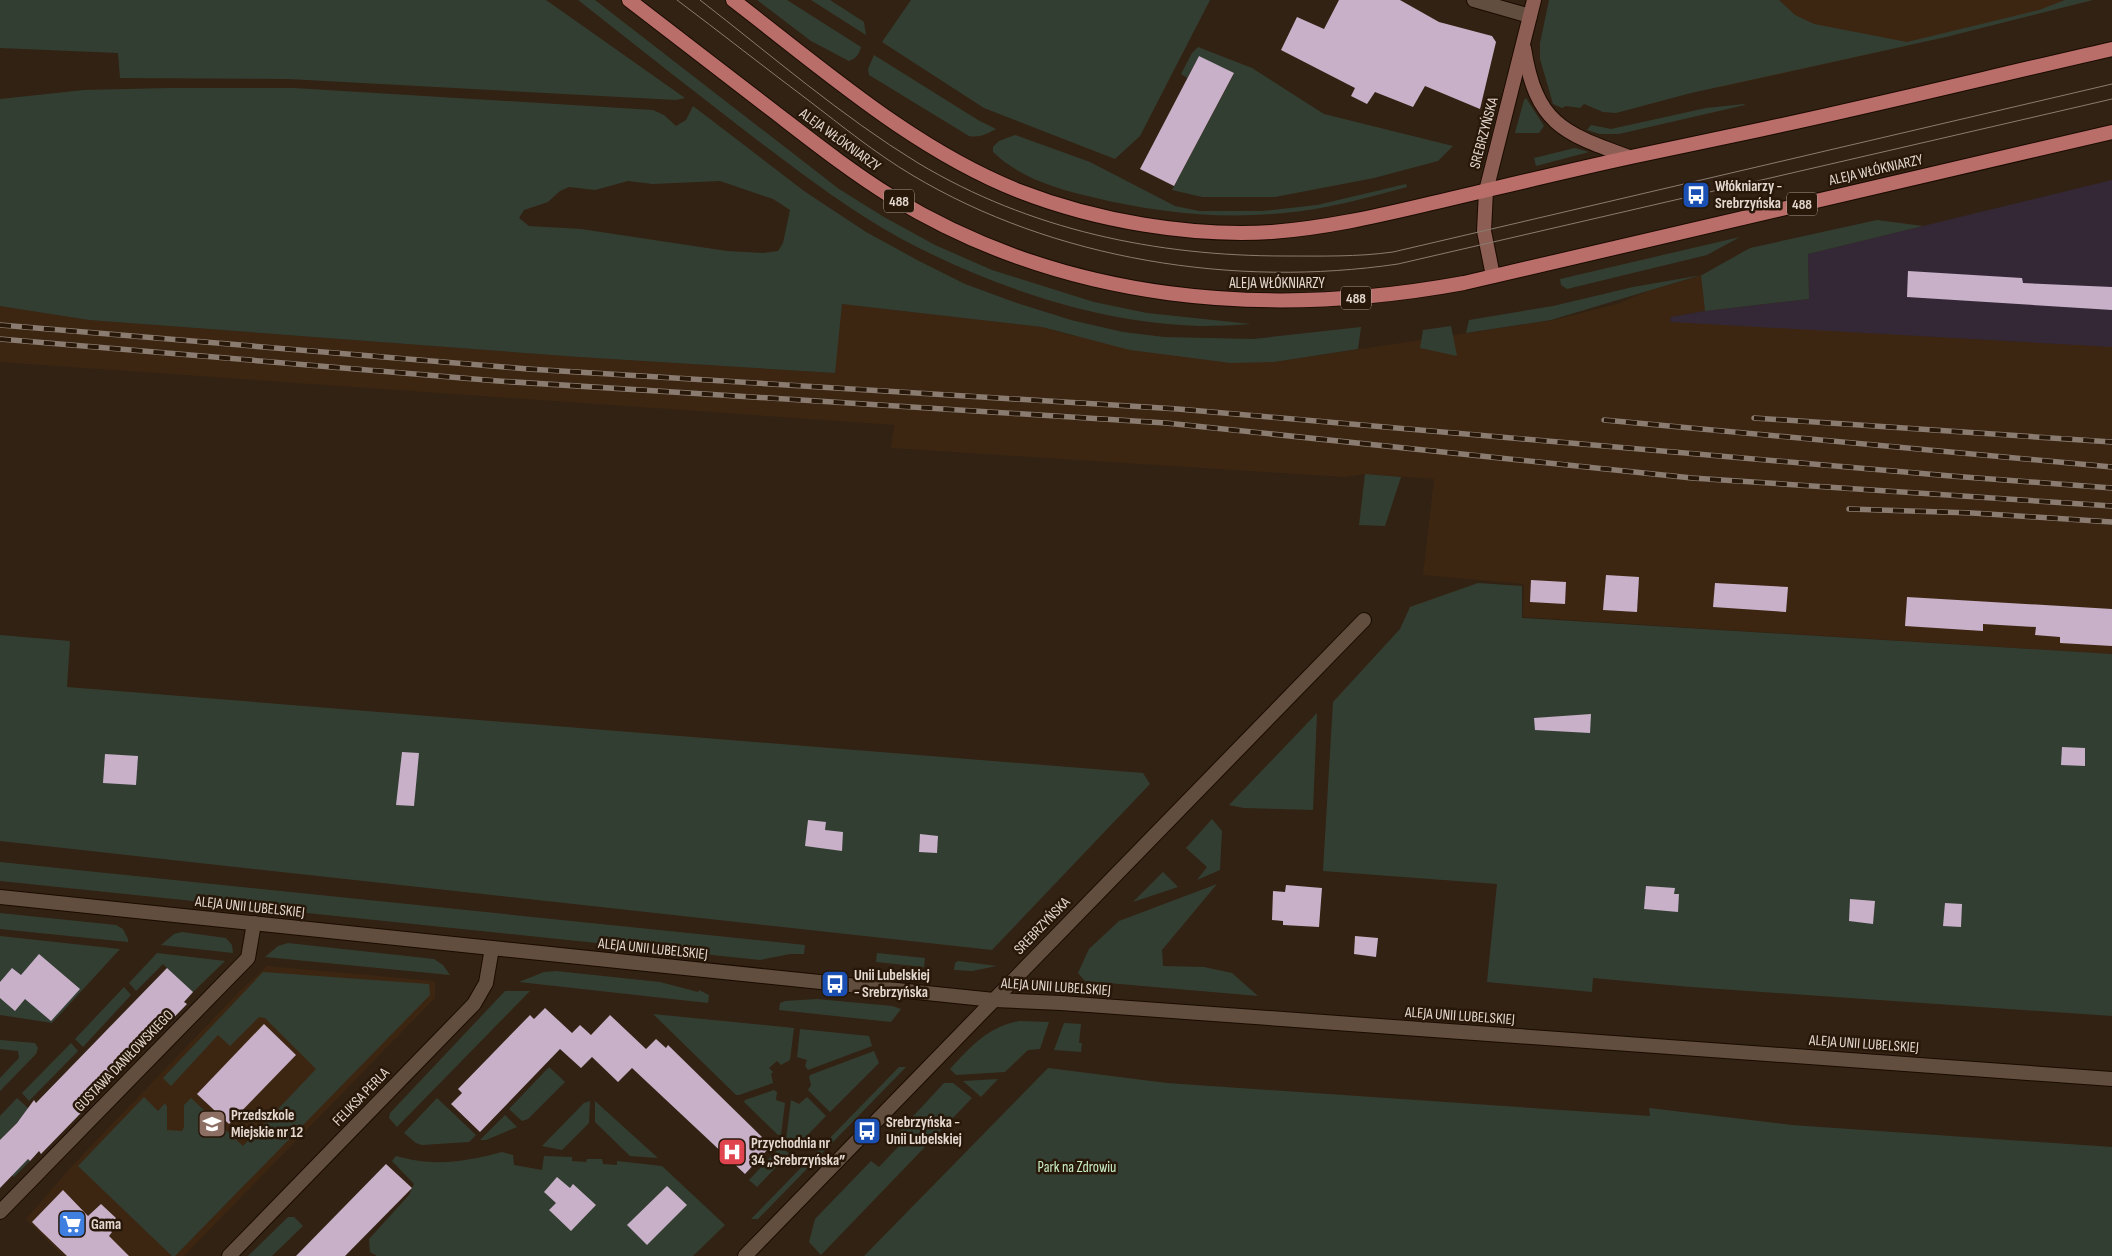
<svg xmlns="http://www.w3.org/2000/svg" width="2112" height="1256" viewBox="0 0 2112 1256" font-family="'Sofia Sans Condensed',sans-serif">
  <rect width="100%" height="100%" fill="#322213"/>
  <g fill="#3c2612">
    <path d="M1735 0H2093L1946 37 1717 88Z"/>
    <path d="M1702 275 1705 311 1670 317 1671 321 2112 347V654L1523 617 1524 584 1423 575 1434 479 1365 474 1344 477 891 448 894 425 0 362V306L89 320 579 357 834 373 842 304 1042 327 1069 335 1274 362 1554 320 1620 303 1648 291Z"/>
    <path d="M267 966 435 981V998L184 1256H63L26 1219 71 1167 240 991Z"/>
  </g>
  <path fill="#342837" d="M2112 180V347L1671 322 1670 317 1705 311 1809 299 1808 254Z"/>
  <g fill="#333e32" fill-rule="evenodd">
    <path d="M0 0H546L685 98 676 100 288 79 120 78 118 53 0 48Z"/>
    <path d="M578 0H595L839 189 884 217 935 245 992 270 1094 302 1147 313 1251 324C1235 325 1218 326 1201 326 1103 323 1008 292 921 249 862 220 809 179 757 140 697 94 638 47 578 0Z"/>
    <path d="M757 0H787L861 47C859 54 857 58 849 61L811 41Z"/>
    <path d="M811 0H830L864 22 866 35Z"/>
    <path d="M911 0H1210L1140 136 1115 159 984 108 882 42Z"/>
    <path d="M1549 0H1779L1795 15 1814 24 1907 42 2039 10 2065 0H2093L1946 37 1691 93 1616 113 1603 112 1584 104 1580 108 1566 106 1562 108 1553 104 1540 59V43Z"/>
    <path d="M1198 47 1252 68 1324 114 1453 146 1438 161 1374 178 1275 197H1202L1172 190 1234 74 1199 56 1187 78 1181 74 1192 53Z"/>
    <path d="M874 55 978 120 996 129C986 134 980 138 969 136L869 75 868 69Z"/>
    <path d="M169 88H294L653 110 664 115 676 126 686 120 693 106 804 191 866 232 919 261 965 284 1014 302 1071 320 1123 332 1164 337 1253 339 1361 327 1358 349 1274 362 1231 363 1130 350 1042 327 842 304 835 373 579 357 89 320 0 306V99L84 90ZM628 181 653 184 720 181 773 199 790 210 783 243 778 251 763 253 727 251 581 229 529 226 519 218 524 210 548 202 560 191 569 187 595 190Z"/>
    <path d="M1526 98 1544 126 1539 133H1515L1524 100Z"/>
    <path d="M1744 104 1745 105 1619 134H1600L1587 130 1591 125 1611 129 1706 108Z"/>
    <path d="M1015 135 1090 162 1175 206 1199 211H1262L1317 205 1406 184 1407 187C1380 194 1353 202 1326 207 1248 222 1169 216 1092 197 1057 189 1020 178 993 152V147L999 141Z"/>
    <path d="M1575 148 1589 152 1536 166 1534 158Z"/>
    <path d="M1877 220 1923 226 1808 254 1809 299 1705 311 1701 275 1551 320 1466 333 1469 320 1553 306 1633 287 1702 275 1750 248Z"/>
    <path d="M1740 237 1707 255 1567 289 1561 285 1560 279Z"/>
    <path d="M1451 326 1457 356 1420 348 1423 330Z"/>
    <path d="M1365 474 1401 477 1385 526 1359 525Z"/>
    <path d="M1478 583 1522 586V618L2112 654V1016L1691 987 1593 978 1592 992 1487 982 1497 884 1323 871 1333 702 1400 629 1410 607Z"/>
    <path d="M0 635 70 641 67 687 1131 772 1143 773 1150 784 992 950 0 841Z"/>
    <path d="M1317 713 1313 810 1244 808 1229 805Z"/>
    <path d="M1212 819 1222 831 1220 870 1197 880 1207 867 1186 848Z"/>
    <path d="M0 862 805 945 804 954H790L760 960 0 881Z"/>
    <path d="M1163 872 1178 887 1133 902Z"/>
    <path d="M1217 884 1162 950 1163 966 1204 967 1232 973 1258 996 1085 981 1078 973 1089 949 1119 921Z"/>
    <path d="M0 913 116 925 123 929 128 939V942L0 929Z"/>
    <path d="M182 932 226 938 232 945 233 953 161 945 174 934Z"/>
    <path d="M0 936 120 949 52 1023 0 1015Z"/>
    <path d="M288 943 434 959 443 965 450 975 265 957 278 946Z"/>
    <path d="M157 953 225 961 192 993 163 964 136 991 129 983Z"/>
    <path d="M877 953 925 958 924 967 876 962Z"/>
    <path d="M958 961 997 966 972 971 954 970 955 963Z"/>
    <path d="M556 971 660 982 698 992 699 990 709 995 708 1003 519 982 544 972Z"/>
    <path d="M263 972 429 984 430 995 175 1256H172L78 1166 144 1097 158 1111 165 1103 167 1107V1130L182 1131 184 1127V1105L191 1098 243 1146 316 1069 265 1018 259 1017 230 1046 218 1035 171 1086 163 1078Z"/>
    <path d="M124 987 131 995 83 1047 75 1039Z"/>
    <path d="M505 991H530L397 1127 389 1118 390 1113Z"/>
    <path d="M817 999 892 1006 901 1009 891 1022 779 1010 780 1003 785 1001Z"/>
    <path d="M653 1014 794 1028 790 1060 781 1065 777 1061 769 1068 773 1072 771 1074 773 1083 739 1095H736Z"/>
    <path d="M1019 1021 1049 1022 1040 1049 1028 1050 1005 1072 956 1075 950 1069C970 1047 989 1026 1019 1021Z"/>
    <path d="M1064 1023 1081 1024 1079 1043H1082L1081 1052 1054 1050Z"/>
    <path d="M800 1029 869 1036 872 1046 808 1070 805 1066 807 1060 797 1057Z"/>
    <path d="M0 1040 35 1043 38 1048 36 1054 0 1091V1078L19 1058 18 1051 0 1049Z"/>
    <path d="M71 1043 78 1051 29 1101 22 1093Z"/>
    <path d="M874 1051 879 1063 830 1112 808 1090 811 1085 809 1077 810 1075Z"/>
    <path d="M549 1067 565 1082 528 1119 522 1121 509 1109Z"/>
    <path d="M899 1067H906L758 1219H751Z"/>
    <path d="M1048 1068 1167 1083 1650 1116 1649 1108 1792 1125 2112 1147V1256H864Z"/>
    <path d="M998 1079 981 1097 963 1081Z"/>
    <path d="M944 1083H953L972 1098 821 1255 809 1242 815 1219 871 1161 879 1167 899 1146 893 1138Z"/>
    <path d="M774 1090 777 1092 776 1100 785 1103 781 1135H778L744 1102 745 1100Z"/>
    <path d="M807 1097 826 1116 793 1150 786 1143V1140L791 1100 799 1104Z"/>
    <path d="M17 1098 28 1108V1111L4 1136 30 1161 14 1177 0 1164V1116Z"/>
    <path d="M437 1098 476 1135 469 1142 422 1145 416 1143 404 1133Z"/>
    <path d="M590 1101 589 1123 562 1150 542 1146 584 1103Z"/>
    <path d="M595 1101 658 1158 630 1156 595 1122Z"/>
    <path d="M505 1115 517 1127 486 1140H480Z"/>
    <path d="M781 1146 789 1154 757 1187 749 1180Z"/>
    <path d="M502 1152 513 1155 514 1165 542 1170 544 1156 572 1157V1161L586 1162 587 1159H602L603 1164 617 1165V1161L662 1166 725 1225 693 1256H377L370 1252 369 1239 409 1195 414 1184 392 1161 396 1156C436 1167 463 1162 502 1152Z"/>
    <path d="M288 1217H294L303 1226 272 1256H248Z"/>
  </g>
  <g fill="#c7b0c8">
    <path d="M1339 0H1400L1439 22 1492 36 1496 42 1480 109 1425 86 1413 107 1375 92 1367 104 1351 96 1355 88 1281 50 1297 17 1324 29Z"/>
    <path d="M1199 56 1234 73 1174 186 1140 169Z"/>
    <path d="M1908 271 2022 278 2023 283 2112 287V310L1907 297Z"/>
    <path d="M1606 575 1639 577 1637 612 1603 610Z"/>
    <path d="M1531 580 1566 582 1565 604 1530 602Z"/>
    <path d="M1715 583 1788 587 1786 612 1713 607Z"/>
    <path d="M1907 597 2112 609V646L2060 643V637L2035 635 2036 627 1983 624V631L1905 626Z"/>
    <path d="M1591 714 1590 733 1535 730 1534 718Z"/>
    <path d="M2062 747 2085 748V766L2061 765Z"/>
    <path d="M402 752 419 753 414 806 396 805Z"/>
    <path d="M105 754 138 756 136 785 103 783Z"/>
    <path d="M808 820 826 822 825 830 843 832 842 851 805 846Z"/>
    <path d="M920 834 938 836 937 853 919 852Z"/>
    <path d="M1286 885 1322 888 1319 927 1283 925V921L1272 920 1273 891 1285 892Z"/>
    <path d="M1646 886 1675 888 1674 894H1679L1678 912 1644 909Z"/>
    <path d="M1850 899 1875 901 1873 924 1849 921Z"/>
    <path d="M1945 903 1962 904 1961 927 1943 926Z"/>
    <path d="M1355 936 1378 938 1376 957 1354 954Z"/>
    <path d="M39 954 80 989 51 1021 25 999 15 1011 0 998V982L12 968 21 975Z"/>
    <path d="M167 968 193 992 184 1002 187 1004 41 1154 39 1151 30 1161 28 1159 0 1188V1140L17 1123 34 1100 36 1103Z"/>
    <path d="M545 1008 572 1033 580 1025 591 1035 610 1015 646 1049 656 1039 666 1048 668 1045 762 1137 760 1139 769 1148 745 1174 632 1068 618 1082 592 1057 581 1068 560 1049 480 1132 451 1104 462 1093 458 1089 530 1015 534 1019Z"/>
    <path d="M264 1024 296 1055 229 1124 197 1094Z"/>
    <path d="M386 1164 412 1188 345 1256H296Z"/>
    <path d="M557 1177 570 1188 573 1184 596 1205 571 1231 549 1210 556 1203 544 1192Z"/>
    <path d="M667 1186 687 1205 647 1245 627 1225Z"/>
    <path d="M63 1190 88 1216 101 1204 116 1218 107 1227 112 1232 109 1236 129 1256H67L42 1232 32 1222Z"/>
  </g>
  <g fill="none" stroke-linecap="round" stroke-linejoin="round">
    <defs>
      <g id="minor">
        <path d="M1474 0 1530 16"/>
        <path d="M994 1000 1364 620"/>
        <path d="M0 1212 248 958 254 923"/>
        <path d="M229 1256 474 1004 486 983 492 948"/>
      </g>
      <g id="tertiary">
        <path d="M0 897 994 1000 1061 1003 2112 1079"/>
        <path d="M745 1256 994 1000"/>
      </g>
      <g id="secondary">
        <path d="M1524 48C1536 124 1563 133 1629 157"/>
        <path d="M1493 276 1484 231 1486 191 1534 0"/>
      </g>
      <g id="primary">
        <path d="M629 0C677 37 724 73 772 110 811 140 850 171 892 197 1066 303 1267 319 1464 283L2112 132"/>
        <path d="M733 0C823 69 913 149 1019 191 1096 221 1190 237 1272 232 1324 228 1373 217 1424 205 1493 189 1562 172 1631 157 1682 146 1732 136 1782 125 1893 101 2002 74 2112 49"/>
      </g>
    </defs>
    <use href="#minor" stroke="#1a0b01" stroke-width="16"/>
    <use href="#tertiary" stroke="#1a0b01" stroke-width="16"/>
    <use href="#secondary" stroke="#1a0b01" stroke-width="16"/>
    <use href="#primary" stroke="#1a0b01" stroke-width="16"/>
    <use href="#minor" stroke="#614e3e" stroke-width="14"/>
    <use href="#tertiary" stroke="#614e3e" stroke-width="14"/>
    <use href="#secondary" stroke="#8d5e54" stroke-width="14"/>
    <use href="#primary" stroke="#ba6e6a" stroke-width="14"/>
    <g stroke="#8a7c70" stroke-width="1">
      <path d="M677 0C721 33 764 67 808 100 842 126 875 153 912 175 1054 260 1235 288 1398 264L2112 99"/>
      <path d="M700 0C771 55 841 116 918 163 1030 230 1156 256 1285 256 1321 256 1357 257 1393 252L2112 84"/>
    </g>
    <defs>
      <g id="rail">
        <path d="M0 325 528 369 1178 409 1951 476 2112 488"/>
        <path d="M0 339 498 381 1166 423 1692 478 2112 506"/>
        <path d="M1754 418 2112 442"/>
        <path d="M1604 420 2112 467"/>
        <path d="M1849 509 1972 513 2112 522"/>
      </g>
    </defs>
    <use href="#rail" stroke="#8a7c70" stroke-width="5.5"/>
    <use href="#rail" stroke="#28180a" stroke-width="4" stroke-dasharray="11" stroke-linecap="butt"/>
  </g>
  <defs>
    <symbol id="bus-square" viewBox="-11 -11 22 22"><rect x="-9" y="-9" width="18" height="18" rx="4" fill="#1a4fb4" stroke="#28180a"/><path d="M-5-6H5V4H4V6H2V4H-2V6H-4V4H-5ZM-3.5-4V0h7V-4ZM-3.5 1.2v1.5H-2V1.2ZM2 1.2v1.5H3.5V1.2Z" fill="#fff"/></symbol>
    <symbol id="school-square" viewBox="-11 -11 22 22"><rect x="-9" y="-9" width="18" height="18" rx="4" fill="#8d6e63" stroke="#28180a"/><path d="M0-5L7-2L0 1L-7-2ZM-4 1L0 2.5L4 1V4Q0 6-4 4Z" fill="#fff"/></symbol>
    <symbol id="hospital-square" viewBox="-11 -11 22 22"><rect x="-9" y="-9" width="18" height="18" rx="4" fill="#e0444e" stroke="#28180a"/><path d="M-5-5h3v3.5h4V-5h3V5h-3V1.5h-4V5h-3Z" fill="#fff"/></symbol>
    <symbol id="supermarket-square" viewBox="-11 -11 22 22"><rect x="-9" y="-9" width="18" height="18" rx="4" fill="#3f7fe0" stroke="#28180a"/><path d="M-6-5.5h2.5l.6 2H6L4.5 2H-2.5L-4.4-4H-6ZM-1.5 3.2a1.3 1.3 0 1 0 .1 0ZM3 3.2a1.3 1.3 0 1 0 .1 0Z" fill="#fff"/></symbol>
  </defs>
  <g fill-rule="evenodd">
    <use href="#bus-square" x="1680" y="179" width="32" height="32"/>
    <use href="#bus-square" x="819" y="968" width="32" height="32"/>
    <use href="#school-square" x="196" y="1108" width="32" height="32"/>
    <use href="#bus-square" x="851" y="1115" width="32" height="32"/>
    <use href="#hospital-square" x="716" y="1136" width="32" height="32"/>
    <use href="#supermarket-square" x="56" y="1208" width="32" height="32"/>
  </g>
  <g text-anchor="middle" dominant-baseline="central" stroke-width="5" stroke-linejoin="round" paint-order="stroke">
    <g fill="#28180a" stroke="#ac9e94" stroke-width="1">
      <rect x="884" y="189.5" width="30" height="23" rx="4"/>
      <rect x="1787" y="192.5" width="30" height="23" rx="4"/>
      <rect x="1341" y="286.5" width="30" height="23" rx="4"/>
    </g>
    <g font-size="14" font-weight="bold" fill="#e4d8cf">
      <text x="899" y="201">488</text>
      <text x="1802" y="204">488</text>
      <text x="1356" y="298">488</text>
    </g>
    <g font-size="15" fill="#e4d8cf" stroke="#28180a">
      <text transform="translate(1484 133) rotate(-75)">SREBRZYŃSKA</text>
      <text transform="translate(840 140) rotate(36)">ALEJA WŁÓKNIARZY</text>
      <text transform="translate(1876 170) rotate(-13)">ALEJA WŁÓKNIARZY</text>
      <text x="1277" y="283">ALEJA WŁÓKNIARZY</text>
      <text transform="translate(250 907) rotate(6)">ALEJA UNII LUBELSKIEJ</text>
      <text transform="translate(1042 926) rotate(-46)">SREBRZYŃSKA</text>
      <text transform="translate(653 949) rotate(6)">ALEJA UNII LUBELSKIEJ</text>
      <text transform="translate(1056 987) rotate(4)">ALEJA UNII LUBELSKIEJ</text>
      <text transform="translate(1460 1016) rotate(4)">ALEJA UNII LUBELSKIEJ</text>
      <text transform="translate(1864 1044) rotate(4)">ALEJA UNII LUBELSKIEJ</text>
      <text transform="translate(124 1061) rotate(-46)">GUSTAWA DANIŁOWSKIEGO</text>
      <text transform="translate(361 1097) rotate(-46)">FELIKSA PERLA</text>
    </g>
    <g font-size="15" font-weight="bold" fill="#e4d8cf" stroke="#28180a" text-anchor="start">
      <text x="1715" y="186">Włókniarzy -<tspan x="1715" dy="17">Srebrzyńska</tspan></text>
      <text x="854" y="975">Unii Lubelskiej<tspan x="854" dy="17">- Srebrzyńska</tspan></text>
      <text x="231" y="1115">Przedszkole<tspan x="231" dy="17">Miejskie nr 12</tspan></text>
      <text x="886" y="1122">Srebrzyńska -<tspan x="886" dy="17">Unii Lubelskiej</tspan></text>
      <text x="751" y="1143">Przychodnia nr<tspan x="751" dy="17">34 „Srebrzyńska”</tspan></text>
      <text x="91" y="1224">Gama</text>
    </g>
    <g font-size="15" fill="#c9f0c5" stroke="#28180a">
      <text x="1077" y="1167">Park na Zdrowiu</text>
    </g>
  </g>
</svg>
